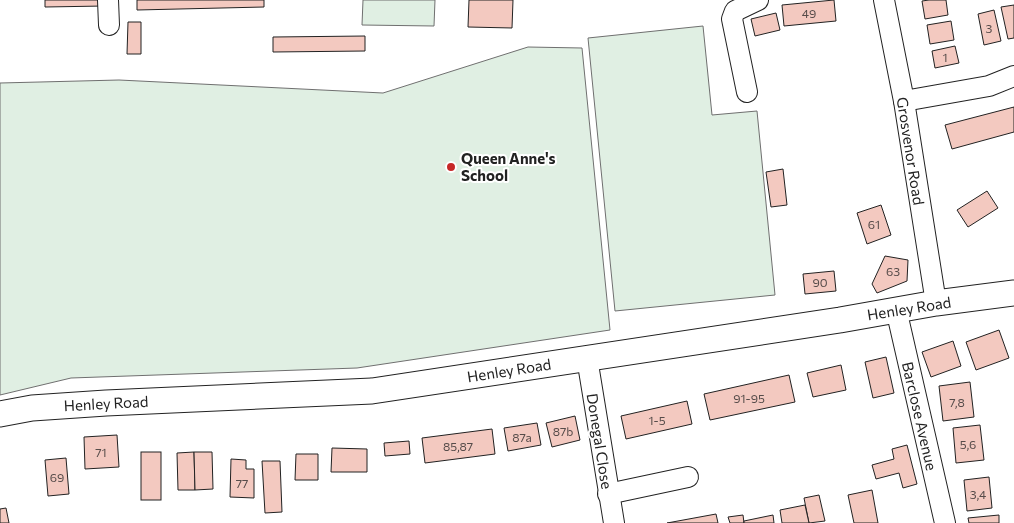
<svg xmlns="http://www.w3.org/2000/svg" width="1014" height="523" viewBox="0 0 1014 523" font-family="Commissioner,sans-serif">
  <rect width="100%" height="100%" fill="#fff"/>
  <g fill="#e0efe3" stroke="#6f6f6f">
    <path d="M363 0H435L434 26 362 25Z"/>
    <path d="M703 26 712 115 757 111 775 295 615 311 588 38Z"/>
    <path d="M528 47 582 48 610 330 357 368 71 378 0 395V83L119 80 383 93Z"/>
  </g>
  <g fill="#f3c9c0" stroke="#222">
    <path d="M45 0H103L104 6 45 7Z"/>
    <path d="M137 0H264V7L137 10Z"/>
    <path d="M469 0H513L512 28 468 27Z"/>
    <path d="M834 0 836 21 784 26 782 5Z"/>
    <path d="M929 0H946L948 15 925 19 922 1Z"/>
    <path d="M1014 5V38L1008 39 1001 7Z"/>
    <path d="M994 10 1001 41 984 45 978 14Z"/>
    <path d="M776 13 780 30 755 36 751 19Z"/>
    <path d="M951 21 954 40 930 44 927 25Z"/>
    <path d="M128 22H141V54H127Z"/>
    <path d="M365 36V51L273 52V37Z"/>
    <path d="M955 46 959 63 935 68 932 51Z"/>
    <path d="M1014 107V132L952 149 945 125Z"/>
    <path d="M783 169 787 205 771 207 766 172Z"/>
    <path d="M987 191 998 208 968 227 957 210Z"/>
    <path d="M881 205 891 235 867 244 857 213Z"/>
    <path d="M885 256 908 260 907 281 877 293 872 284Z"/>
    <path d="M834 271 836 291 805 294 803 274Z"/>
    <path d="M999 330 1009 358 976 370 966 342Z"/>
    <path d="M953 341 961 366 931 377 922 352Z"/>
    <path d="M886 357 894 393 873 398 865 362Z"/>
    <path d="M841 365 846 390 813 397 807 373Z"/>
    <path d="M789 375 795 402 710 420 704 394Z"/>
    <path d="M970 382 974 417 943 421 939 386Z"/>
    <path d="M687 401 692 424 626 439 621 416Z"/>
    <path d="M575 416 580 440 552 447 546 423Z"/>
    <path d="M537 423 541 445 508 451 504 428Z"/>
    <path d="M980 425 984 460 956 463 953 428Z"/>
    <path d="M492 429 495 454 425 463 422 438Z"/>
    <path d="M117 435 119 467 85 469 84 437Z"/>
    <path d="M409 441 410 454 385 456 384 443Z"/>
    <path d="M907 445 917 484 903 488 899 473 876 479 872 465 894 459 892 449Z"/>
    <path d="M332 448 367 449V472H331Z"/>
    <rect x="141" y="452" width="20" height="48"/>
    <path d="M194 452 195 490H178L177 453Z"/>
    <path d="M194 452H212L213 489 195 490Z"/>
    <path d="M296 454H318V480H295Z"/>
    <path d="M66 458 69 494 48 496 45 460Z"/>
    <path d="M231 459 246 460V469H254V498L230 497Z"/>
    <path d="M262 461H280L282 512 265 513Z"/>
    <path d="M989 477 992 508 967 511 964 480Z"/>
    <path d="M872 490 878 523H854L848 495Z"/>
    <path d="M819 495 825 521 809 523 804 498Z"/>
    <path d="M805 505 809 523H782L780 510Z"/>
    <path d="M6 508 9 523H0V509Z"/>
    <path d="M716 514 718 523H667Z"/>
    <path d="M743 515 744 523H730L728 517Z"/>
    <path d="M773 515 774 523H744V521Z"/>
    <path d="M999 515V523H969L968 518Z"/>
  </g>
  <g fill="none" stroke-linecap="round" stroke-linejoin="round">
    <defs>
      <g id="minor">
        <path d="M108 0 109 25"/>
        <path d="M884 0 904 101 936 303"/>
        <path d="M747 92 732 19 735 11 758 0"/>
        <path d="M904 101 989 86 1014 76"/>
        <path d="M896 309 945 523"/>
        <path d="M587 358 614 523"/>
        <path d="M608 494 688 477"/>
      </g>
      <path id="major" d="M0 414 32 408 106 403 372 391 840 320 936 303 1014 293"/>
    </defs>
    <use href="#minor" stroke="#222" stroke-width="22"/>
    <use href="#major" stroke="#222" stroke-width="27"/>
    <use href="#minor" stroke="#fff" stroke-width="20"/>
    <use href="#major" stroke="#fff" stroke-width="25"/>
  </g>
  <circle fill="#c62828" stroke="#fff" stroke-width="2" cx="451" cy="167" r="5"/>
  <g text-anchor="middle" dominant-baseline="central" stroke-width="4" stroke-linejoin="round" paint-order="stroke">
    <g font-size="12" fill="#564c4a">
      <text x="809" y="13">49</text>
      <text x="989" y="28">3</text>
      <text x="945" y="57">1</text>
      <text x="874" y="224">61</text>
      <text x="893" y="271">63</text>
      <text x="820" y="282">90</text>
      <text x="749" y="398">91-95</text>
      <text x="957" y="402">7,8</text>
      <text x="657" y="420">1-5</text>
      <text x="563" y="431">87b</text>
      <text x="522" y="437">87a</text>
      <text x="968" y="444">5,6</text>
      <text x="458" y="446">85,87</text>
      <text x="101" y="452">71</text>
      <text x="57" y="477">69</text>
      <text x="242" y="483">77</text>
      <text x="978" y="494">3,4</text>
    </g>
    <g font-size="15" fill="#222" stroke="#fff">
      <text transform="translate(911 151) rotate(81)">Grosvenor Road</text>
      <text transform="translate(909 308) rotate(-9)">Henley Road</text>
      <text transform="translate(509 370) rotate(-9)">Henley Road</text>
      <text transform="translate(106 403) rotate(-3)">Henley Road</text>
      <text transform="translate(920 416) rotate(77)">Barclose Avenue</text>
      <text transform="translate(600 441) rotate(81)">Donegal Close</text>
    </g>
    <g font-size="15" font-weight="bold" fill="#222" stroke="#fff" text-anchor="start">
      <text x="461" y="158">Queen Anne's<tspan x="461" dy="17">School</tspan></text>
    </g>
  </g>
</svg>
